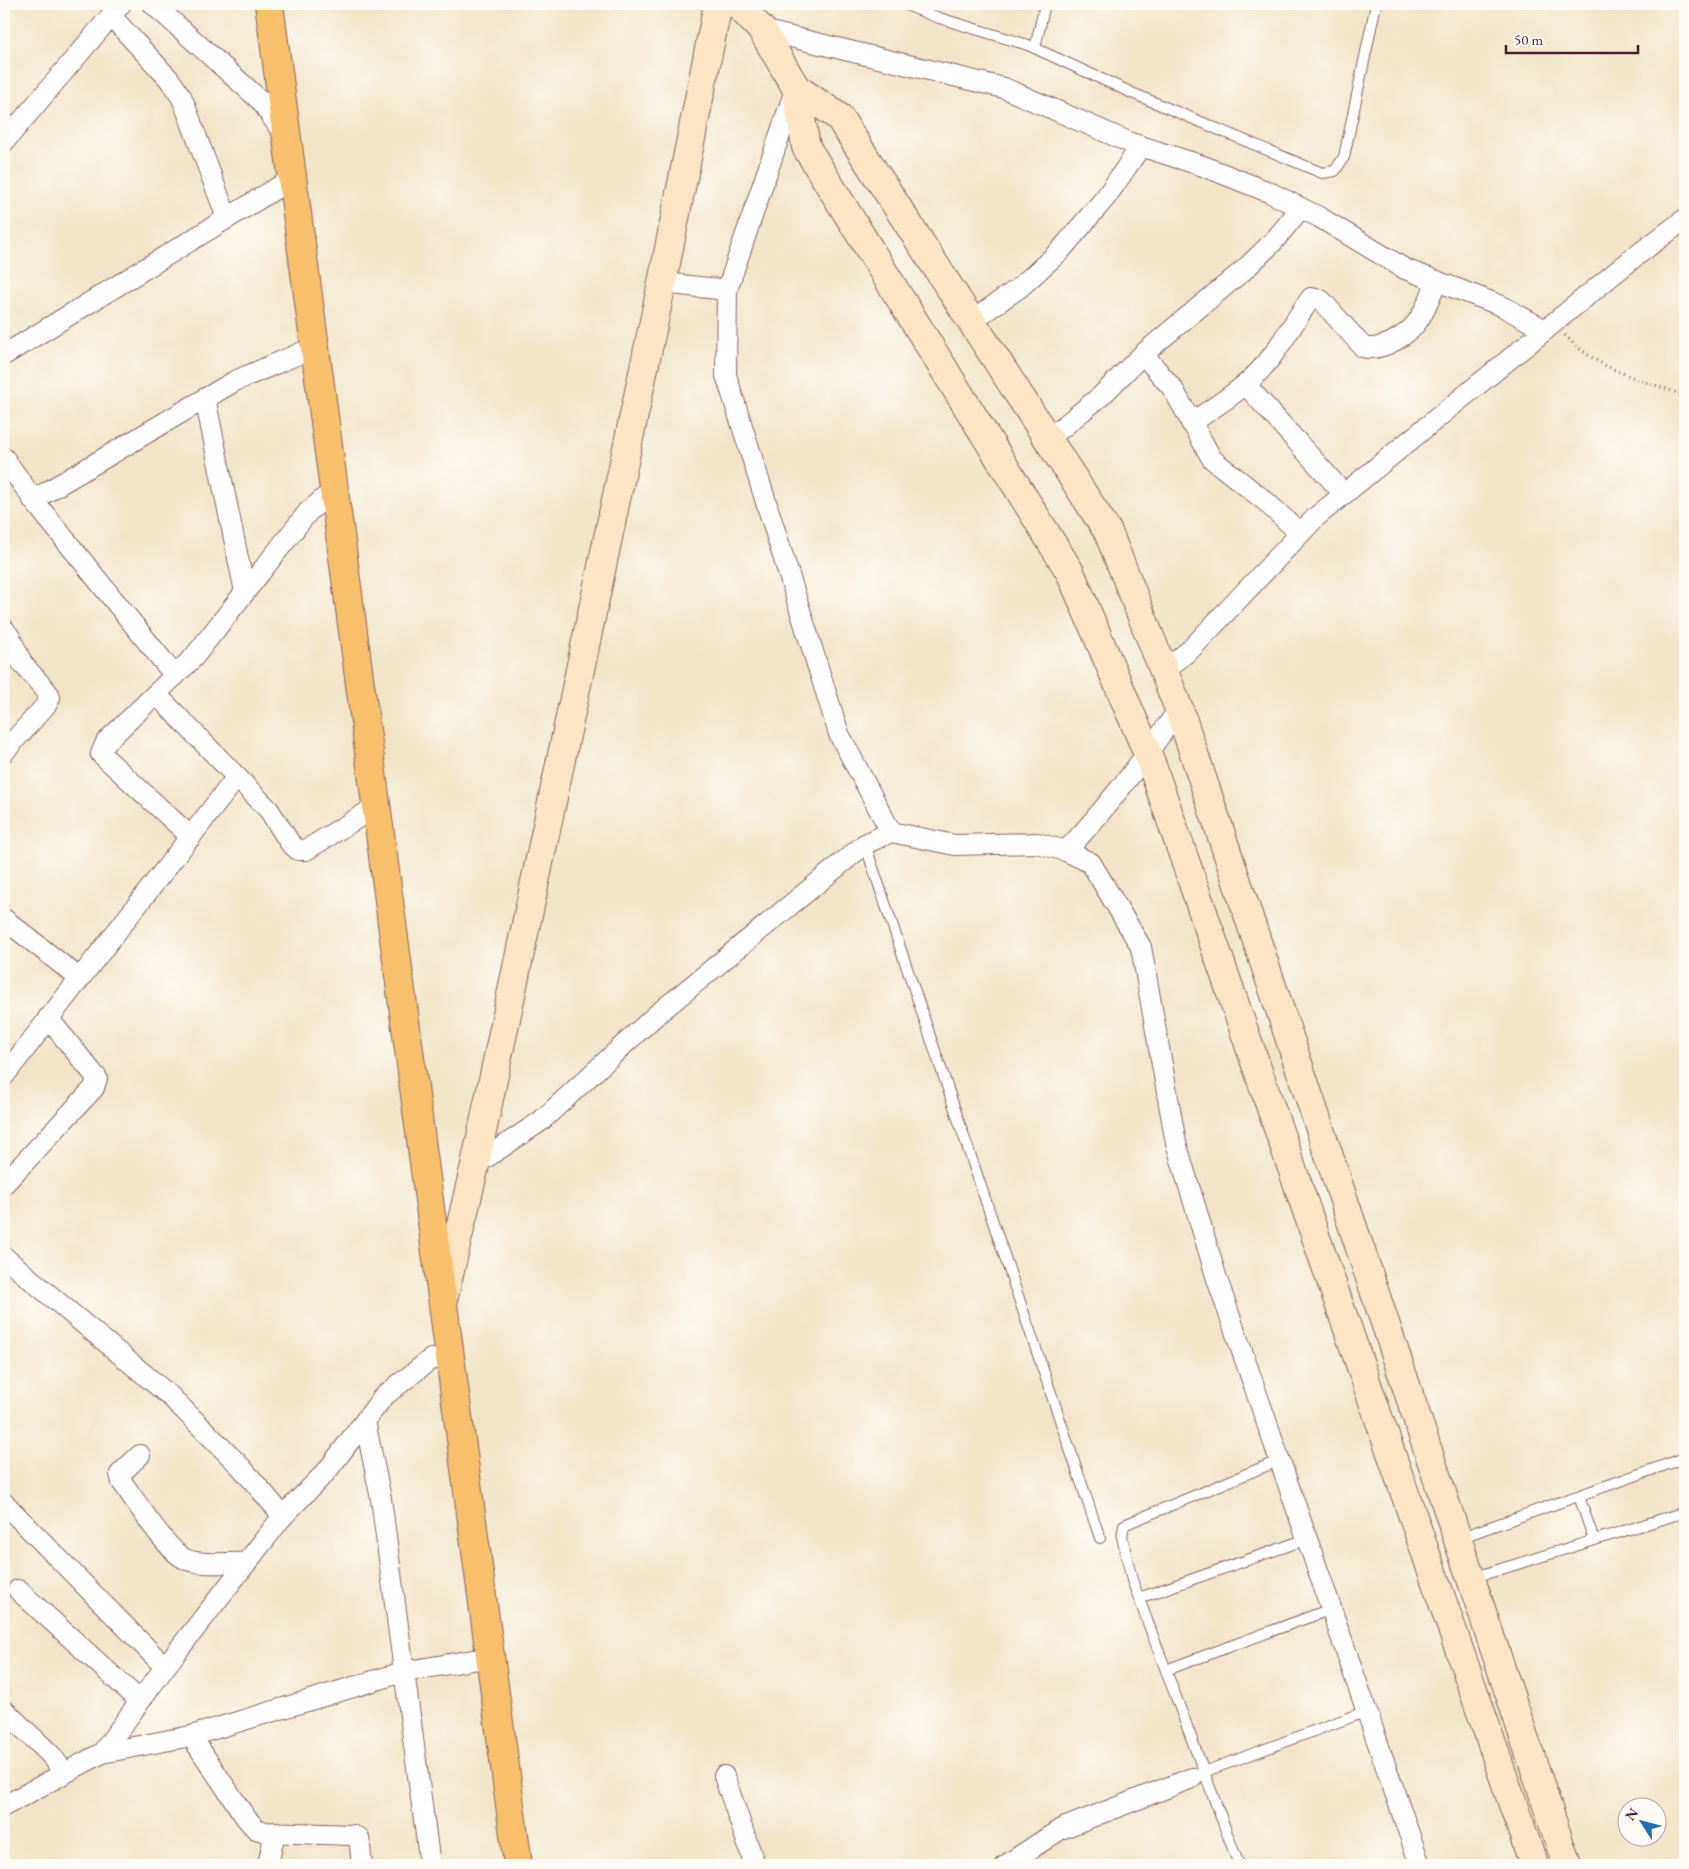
<svg xmlns="http://www.w3.org/2000/svg" width="1689" height="1869" viewBox="0 0 1689 1869" font-family="'EB Garamond',serif">
  <rect width="100%" height="100%" fill="#fdfcf7"/>
  <filter id="ink" filterUnits="userSpaceOnUse"><feTurbulence type="fractalNoise" baseFrequency=".02" numOctaves="2"/><feDisplacementMap in="SourceGraphic" scale="10" xChannelSelector="R" yChannelSelector="G"/><feConvolveMatrix kernelMatrix="1 2 1 2 8 2 1 2 1" color-interpolation-filters="sRGB"/></filter>
  <filter id="wash" filterUnits="userSpaceOnUse"><feTurbulence type="fractalNoise" baseFrequency=".0096" numOctaves="4" result="noise"/><feDisplacementMap in="SourceGraphic" scale="20" xChannelSelector="R" yChannelSelector="G"/><feGaussianBlur stdDeviation="1.12" result="paint"/><feColorMatrix in="noise" values="0 0 0 0 0 0 0 0 0 0 0 0 0 0 0 0 0 1.4 0 .05"/><feComposite in="paint" operator="in"/></filter>
  <g filter="url(#wash)">
    <rect width="100%" height="100%" fill="#f1e5c8"/>
  </g>
  <g filter="url(#ink)">
    <g fill="none" stroke-linecap="round" stroke-linejoin="round">
      <defs>
        <g id="lane">
          <path d="M904 4 939 18 1028 45 1132 93 1322 173 1335 171 1344 157 1376 4"/>
          <path d="M1035 48 1045 4"/>
          <path d="M865 844 1100 1538"/>
          <path d="M1579 1496 1594 1540"/>
          <path d="M1459 1538 1685 1458"/>
          <path d="M1472 1578 1685 1512"/>
          <path d="M1139 1598 1307 1539"/>
          <path d="M1166 1670 1331 1609"/>
          <path d="M1204 1772 1367 1711"/>
          <path d="M1239 1865 1132 1580 1122 1537 1124 1525 1280 1460"/>
        </g>
        <g id="street">
          <path d="M153 4 261 101 285 136"/>
          <path d="M111 16 169 79 182 98 227 218"/>
          <path d="M762 30 1004 88 1131 143 1203 166 1271 193 1319 217 1405 269 1502 306 1545 330"/>
          <path d="M795 90 727 290 726 375 839 734 891 832"/>
          <path d="M4 142 121 4"/>
          <path d="M662 283 727 290"/>
          <path d="M971 321 1019 288 1060 251 1106 197 1141 146"/>
          <path d="M1143 354 1173 389 1212 459 1265 501 1300 533"/>
          <path d="M4 355 293 178"/>
          <path d="M1246 385 1344 494"/>
          <path d="M205 398 245 592"/>
          <path d="M1191 423C1220 403 1251 385 1272 356 1286 337 1297 317 1311 298L1321 300 1363 347C1383 352 1411 334 1421 316 1428 305 1432 292 1437 281"/>
          <path d="M1048 439 1101 396 1143 354 1245 269 1273 242 1301 208"/>
          <path d="M4 458 38 506 175 676"/>
          <path d="M33 500 235 381 315 347"/>
          <path d="M4 629 10 637 22 663 49 694 50 698 46 705 4 752"/>
          <path d="M1164 671 1191 649 1316 517 1632 259 1685 219"/>
          <path d="M156 694 269 810 290 843 298 850H306L377 806"/>
          <path d="M191 837 101 754 106 742 193 658 308 512 334 490"/>
          <path d="M1066 851C1108 807 1144 759 1179 709"/>
          <path d="M4 919 79 978"/>
          <path d="M4 1076 237 777"/>
          <path d="M475 1165 541 1121 655 1016 865 844 891 832 955 845 1037 843 1066 851 1091 863 1141 947 1176 1143 1217 1279 1420 1865"/>
          <path d="M4 1184 94 1088 97 1078 48 1018"/>
          <path d="M4 1257 170 1396 241 1467 283 1516 327 1471 383 1397 431 1359 451 1360"/>
          <path d="M365 1421 381 1499 430 1865"/>
          <path d="M140 1455 120 1474 122 1482C135 1500 167 1551 185 1559 199 1566 230 1562 246 1563"/>
          <path d="M4 1503 165 1667"/>
          <path d="M18 1590 140 1701"/>
          <path d="M4 1710 50 1754 65 1773"/>
          <path d="M191 1736 246 1818 256 1829 266 1832 352 1835 359 1838 362 1865"/>
          <path d="M102 1753 191 1736 403 1672 490 1657"/>
          <path d="M724 1776 755 1865"/>
          <path d="M4 1806 102 1753 165 1667 283 1516"/>
          <path d="M268 1865 275 1832"/>
          <path d="M1006 1865 1061 1829 1192 1778"/>
        </g>
        <g id="secondary">
          <path d="M737 4 762 30 796 88 806 147 1070 572 1148 754 1534 1865"/>
          <path d="M796 88 839 117 1108 532 1179 709 1567 1865"/>
          <path d="M443 1300 475 1165 662 283 718 4"/>
        </g>
        <path id="primary" d="M269 4 518 1865"/>
      </defs>
      <use href="#lane" stroke="#846462" stroke-width="12"/>
      <use href="#street" stroke="#846462" stroke-width="22"/>
      <use href="#secondary" stroke="#846462" stroke-width="30"/>
      <use href="#primary" stroke="#846462" stroke-width="30"/>
      <path stroke="#846462" stroke-width="3" stroke-dasharray="1 4" stroke-linecap="butt" d="M1565 335C1600 372 1639 378 1685 396"/>
      <use href="#lane" stroke="#fff" stroke-width="10"/>
      <use href="#street" stroke="#fff" stroke-width="20"/>
      <use href="#secondary" stroke="#fce5c4" stroke-width="28"/>
      <use href="#primary" stroke="#f8bf6c" stroke-width="28"/>
    </g>
  </g>
  <rect width="1689" height="1869" fill="none" stroke="#fdfcf7" stroke-width="20"/>
  <g transform="translate(1642 1822) rotate(306)"><circle r="24" fill="#fdfcf7" stroke="#b5a4a5"/>
  <path d="M0-4L9 19L0 12L-9 19Z" fill="#1f6fb2"/>
  <text y="-8" font-size="14" font-weight="bold" text-anchor="middle" fill="#4a1f2b">N</text>
  </g>
  <path d="M1506 45v8h132v-8" fill="none" stroke="#4a1f2b" stroke-width="2.5"/>
  <text x="1514" y="45" font-size="15" fill="#4a1f2b" stroke="#fdfcf7" stroke-width="4" paint-order="stroke">50 m</text>
</svg>
